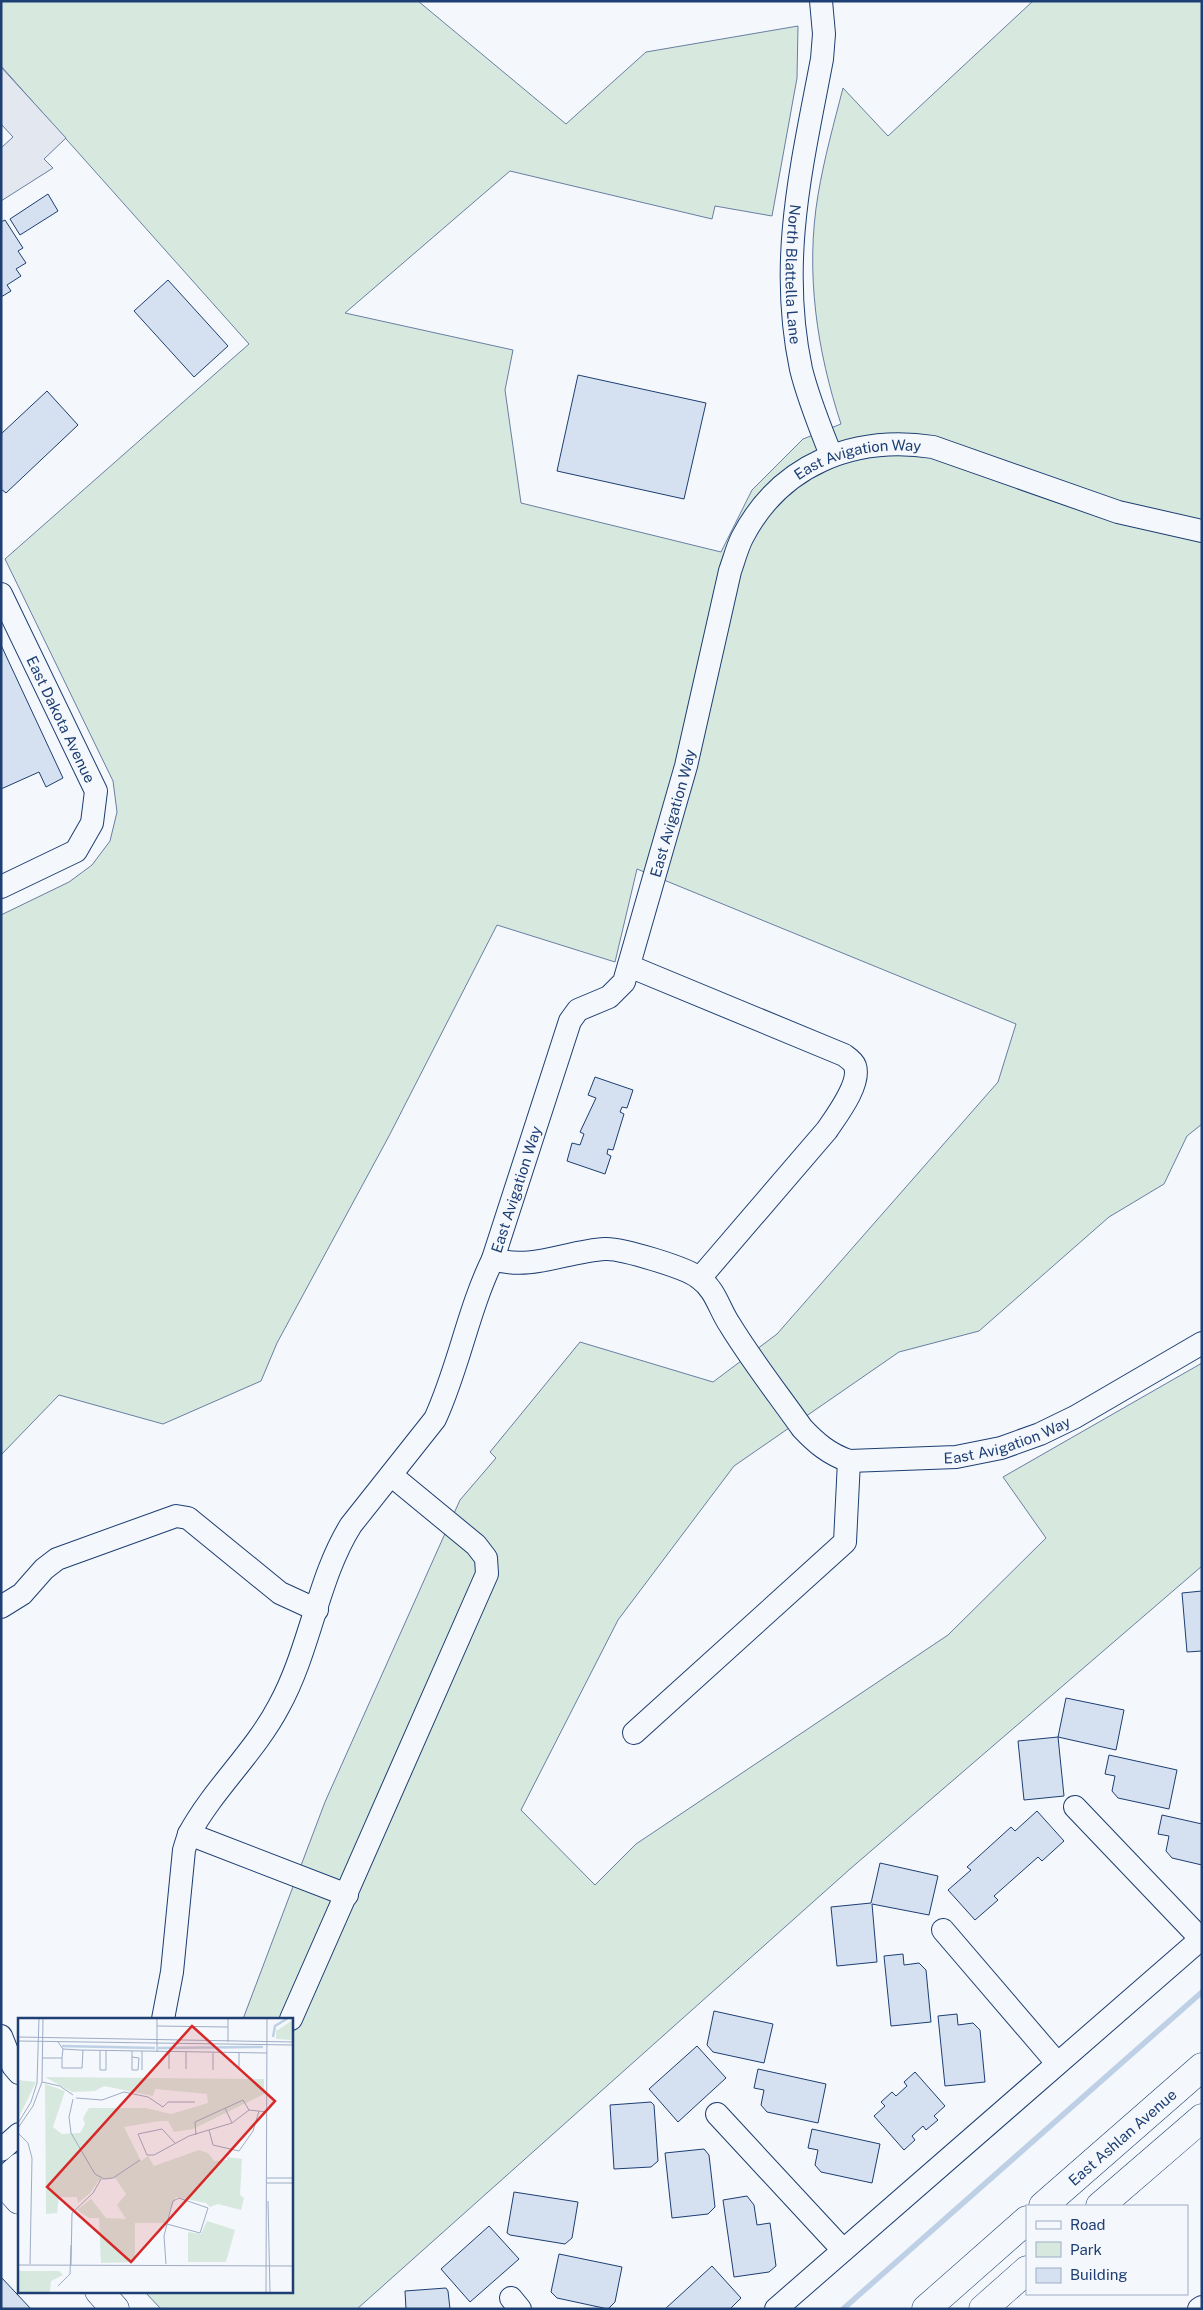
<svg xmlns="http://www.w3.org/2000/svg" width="1203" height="2310" viewBox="0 0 1203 2310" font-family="'Public Sans',sans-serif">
  <rect width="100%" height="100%" fill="#f4f7fb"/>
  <path fill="#d7e8df" stroke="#687fa3" d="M1 1H418L566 124 646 52 798 26 797 78 772 216 715 206 712 219 510 171 345 313 513 350 505 390 521 503 721 552 752 490 803 439 841 424C817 351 805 272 818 195 824 159 834 123 843 88L888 136 1033 1H1202V1124L1187 1136 1164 1184 1109 1217 979 1331 899 1352 734 1466 618 1620 521 1810 595 1885 636 1844 948 1635 1046 1538 1003 1477 1202 1363V1566L850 1869 357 2309H161L144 2291H291V2019H243L325 1802 460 1500 496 1458 490 1452 580 1342 713 1382 777 1334 998 1082 1016 1024 637 869 615 962 497 925 389 1136 277 1343 261 1381 163 1424 59 1395 1 1455V915L69 882 92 865 110 841 117 812 113 781 5 559 249 344 1 66Z"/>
  <path fill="#e3e8f0" stroke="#687fa3" d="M1 67 66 138 44 159 53 168 1 201V148L13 137 1 124Z"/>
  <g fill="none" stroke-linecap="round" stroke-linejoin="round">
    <path stroke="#bed0e5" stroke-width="5.5" d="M843 2309 1202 1992"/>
  </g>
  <g fill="#d5e0f0" stroke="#1d3f73">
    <path d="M48 194 58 211 20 235 10 219Z"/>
    <path d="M5 220 23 248 18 251 26 263 16 269 21 276 7 285 11 291 1 297V222Z"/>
    <path d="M168 280 228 346 194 377 134 311Z"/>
    <path d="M578 375 706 403 684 499 557 471Z"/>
    <path d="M47 391 78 425 6 493 1 489V434Z"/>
    <path d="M1 645 63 778 46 787 39 772 1 789Z"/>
    <path d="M595 1077 633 1090 627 1108 622 1107 620 1112 624 1114 613 1150 608 1149 607 1154 611 1156 605 1174 567 1161 572 1143 580 1145 584 1134 580 1132 596 1098 588 1095Z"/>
    <path d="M1202 1591V1651L1187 1652 1182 1593Z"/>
    <path d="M1066 1698 1124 1710 1116 1750 1058 1737Z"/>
    <path d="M1058 1737 1064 1796 1024 1800 1018 1741Z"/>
    <path d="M1109 1755 1177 1770 1169 1809 1118 1798 1112 1791 1115 1776 1105 1774Z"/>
    <path d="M1037 1811 1064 1841 1042 1861 1038 1857 994 1896 998 1900 975 1920 948 1890 971 1870 967 1867 1011 1827 1015 1831Z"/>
    <path d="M1162 1815 1202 1824V1865L1172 1858 1166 1851 1169 1836 1158 1834Z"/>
    <path d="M880 1863 938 1876 929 1915 872 1904 877 1962 837 1966 831 1907 871 1903Z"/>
    <path d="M903 1954 904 1965 919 1963 926 1970 931 2022 891 2026 884 1956Z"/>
    <path d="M714 2011 773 2024 764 2063 713 2052 707 2045Z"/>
    <path d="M957 2014 958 2025 973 2023 980 2030 985 2082 945 2086 938 2016Z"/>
    <path d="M697 2046 726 2078 678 2122 649 2089Z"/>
    <path d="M758 2069 826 2084 818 2123 767 2112 761 2105 764 2090 754 2088Z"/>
    <path d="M915 2072 945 2106 934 2116 938 2120 926 2130 923 2126 912 2136 915 2140 904 2150 874 2116 885 2106 881 2102 892 2092 896 2096 907 2086 904 2082Z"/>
    <path d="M651 2102 654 2105 658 2161 651 2167 614 2169 610 2105Z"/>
    <path d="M812 2129 880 2144 872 2183 821 2172 815 2165 818 2150 808 2148Z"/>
    <path d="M704 2149 709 2155 715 2207 708 2214 672 2218 665 2153Z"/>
    <path d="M514 2192 578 2202 572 2238 565 2244 510 2235 507 2233Z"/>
    <path d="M747 2196 754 2205 757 2225 770 2223 776 2266 769 2272 734 2277 723 2200Z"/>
    <path d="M489 2226 519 2259 470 2302 441 2269Z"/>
    <path d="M559 2254 622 2267 615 2302 608 2309 557 2298 551 2292Z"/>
    <path d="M712 2266 741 2298 730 2309H665Z"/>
    <path d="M1 2277 31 2309H1Z"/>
    <path d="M446 2288 448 2291 450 2309H406L405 2291Z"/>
  </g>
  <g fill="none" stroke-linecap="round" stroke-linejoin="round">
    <defs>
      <g id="minor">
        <path id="s1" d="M821 1 824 34 822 59C802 165 778 260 801 369 808 398 820 427 831 455"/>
        <path id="s2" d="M1 594 96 791 92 823 76 851 1 887"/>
        <path d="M629 966 844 1055C848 1058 853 1061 855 1066 861 1084 837 1115 827 1130L700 1278"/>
        <path id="s3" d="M493 1259C531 1271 567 1251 605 1249 621 1248 687 1268 699 1278 716 1290 719 1309 730 1325 752 1361 778 1394 802 1428 816 1443 829 1454 849 1461L956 1457 1001 1448 1040 1434 1075 1417 1202 1343"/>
        <path d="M1 1607 22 1594 44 1569 57 1559 176 1516 188 1518 280 1593 317 1610"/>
        <path d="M634 1733 845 1542 849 1461"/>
        <path d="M1075 1807 1201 1939"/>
        <path d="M189 1834 347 1895"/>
        <path d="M943 1930 1057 2063"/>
        <path id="s4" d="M163 2019 172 1972 184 1850 189 1834C214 1788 255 1752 279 1706 310 1650 318 1577 351 1525L435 1419C459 1367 468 1310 493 1259L570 1021 578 1010 609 997 624 982 686 766 730 571C734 560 737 548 742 538 780 464 854 435 933 447L1118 512 1202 531"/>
        <path d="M291 2019 487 1574 486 1558 476 1545 391 1475"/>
        <path d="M1 2036 13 2066 19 2073"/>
        <path d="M717 2114 843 2250"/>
        <path d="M1 2150 19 2134"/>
        <path d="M1 2180 19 2164"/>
        <path d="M511 2298 520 2309"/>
        <path d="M776 2309 1202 1938"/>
        <path d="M1199 2309 1202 2307"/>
      </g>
      <g id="major">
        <path d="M1 2180 19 2200"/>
        <path id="s5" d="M1043 2206 1202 2067"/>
        <path d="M1100 2206 1202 2118"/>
        <path d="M99 2291 115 2309"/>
        <path d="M926 2309 1027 2220"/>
        <path d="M983 2309 1027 2270"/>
      </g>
    </defs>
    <use href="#minor" stroke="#1d3f73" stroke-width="24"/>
    <use href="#major" stroke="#1d3f73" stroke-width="29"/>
    <use href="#minor" stroke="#f4f7fb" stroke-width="22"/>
    <use href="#major" stroke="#f4f7fb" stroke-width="28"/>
  </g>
  <g text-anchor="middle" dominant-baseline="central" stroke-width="4" stroke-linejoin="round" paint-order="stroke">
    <g font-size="15" fill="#1d3f73" stroke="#f4f7fb">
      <text stroke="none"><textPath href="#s1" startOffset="276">North Blattella Lane</textPath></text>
      <text stroke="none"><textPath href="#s4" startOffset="1772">East Avigation Way</textPath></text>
      <text stroke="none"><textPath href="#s2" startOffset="139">East Dakota Avenue</textPath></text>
      <text stroke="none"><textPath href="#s4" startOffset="1339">East Avigation Way</textPath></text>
      <text stroke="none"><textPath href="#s4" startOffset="918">East Avigation Way</textPath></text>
      <text stroke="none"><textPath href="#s3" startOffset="614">East Avigation Way</textPath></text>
      <text stroke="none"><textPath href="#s5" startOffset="105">East Ashlan Avenue</textPath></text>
    </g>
  </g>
  <g transform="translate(18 2018)">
    <rect width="275" height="275" fill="#f4f7fb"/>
    <path d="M275 2V22L258 21V13ZM27 59 246 61V76L175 111 156 114 150 103H142L106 109 123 143 130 138 136 148 181 132 190 135 196 143 209 142V139L224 141 222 177 226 180 223 192 200 186 192 189 188 185 158 179 147 205H117V244L83 245 81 200H71L59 192 73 181 88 200 108 201 99 187 108 176 97 160 81 162 72 175 60 185 59 179H41L39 195 28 196 27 66 47 73 35 109 44 116 62 115 67 106 65 100 71 90H128L153 96 190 85 189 76 137 71 135 78 86 68 77 73 54 74ZM0 62 18 64 0 101ZM189 203 217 212 208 244H170V214L183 216ZM0 253H41L45 257 33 263 32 275H0Z" fill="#d7e8df"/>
    <path fill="none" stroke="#bed0e5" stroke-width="2.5" d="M255 19 257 8 270 0M44 28 137 30M140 30 245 29"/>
    <path fill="none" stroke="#9eadc5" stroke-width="1" d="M210 0V24M139 8 210 9M0 19 275 24M0 23 275 27M40 24 45 31 61 32 249 35M82 32V52H88V33M139 34V0M151 34V51M195 35V52M114 39 121 40 120 52H114V33M25 40H44L45 31M44 40V50H64L65 32M168 51V34M124 52V33M221 52V35M24 64 42 68 55 77M58 80 84 82 106 74 130 79 145 89 150 84H177M55 81 51 99 53 115 77 156 86 161 95 160 122 142M207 90 214 105M0 105 13 84 19 65 21 0M0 110 15 88 24 64 25 0M191 112 195 127 221 133 235 113 241 93M0 115 10 125 14 140 12 246M178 117 177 104 225 82 231 92M157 125 144 111 120 116 129 137H136L171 118 214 105 231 92 249 94M249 160H275M249 165H275M250 183 252 275M148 246 146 218 149 206 150 201 155 183 161 180 190 190 182 215 149 206M0 247 275 248M53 247 54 195 75 175 83 161M40 268 52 256 53 227M248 275 249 0"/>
    <path fill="#d62828" fill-opacity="0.15" stroke="#d62828" stroke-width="2.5" d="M174 8 257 83 113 244 29 169Z"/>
    <rect width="275" height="275" fill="none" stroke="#1d3f73" stroke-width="2.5"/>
  </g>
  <rect width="1203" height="2310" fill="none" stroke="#1d3f73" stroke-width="5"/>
  <rect x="1026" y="2205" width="162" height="90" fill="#f4f7fb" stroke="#9eadc5"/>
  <rect x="1036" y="2221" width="25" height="8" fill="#f4f7fb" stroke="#9eadc5"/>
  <text x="1070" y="2230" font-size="15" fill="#1d3f73">Road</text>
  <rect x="1036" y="2242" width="25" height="15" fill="#d7e8df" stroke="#9eadc5"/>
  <text x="1070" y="2255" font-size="15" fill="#1d3f73">Park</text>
  <rect x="1036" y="2268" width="25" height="15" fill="#d5e0f0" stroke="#9eadc5"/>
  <text x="1070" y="2280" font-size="15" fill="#1d3f73">Building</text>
</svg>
